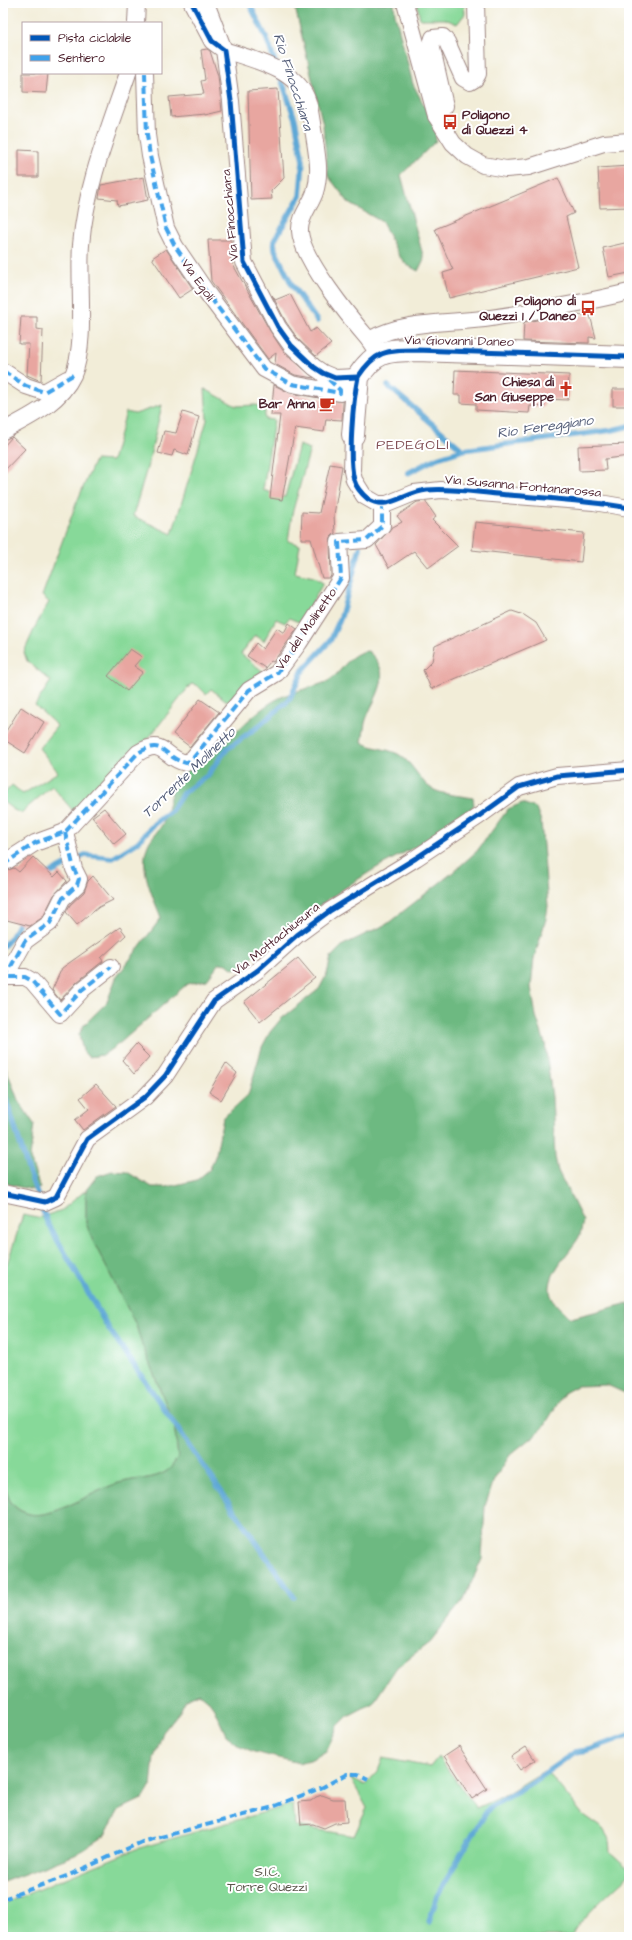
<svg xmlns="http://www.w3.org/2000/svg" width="632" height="1940" viewBox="0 0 632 1940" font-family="'Architects Daughter',sans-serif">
  <rect width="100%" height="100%" fill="#fff"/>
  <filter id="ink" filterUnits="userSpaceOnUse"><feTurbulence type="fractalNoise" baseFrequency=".025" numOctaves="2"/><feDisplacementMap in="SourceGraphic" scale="8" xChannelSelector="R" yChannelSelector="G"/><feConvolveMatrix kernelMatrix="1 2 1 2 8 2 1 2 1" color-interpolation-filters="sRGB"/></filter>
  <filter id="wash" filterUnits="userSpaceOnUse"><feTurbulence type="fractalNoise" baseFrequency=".012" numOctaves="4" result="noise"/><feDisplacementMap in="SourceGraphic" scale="16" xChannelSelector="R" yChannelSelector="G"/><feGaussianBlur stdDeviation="0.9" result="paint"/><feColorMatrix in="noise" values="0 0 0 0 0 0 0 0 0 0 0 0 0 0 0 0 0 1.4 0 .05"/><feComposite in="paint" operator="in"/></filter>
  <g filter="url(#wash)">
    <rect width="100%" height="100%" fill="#f2edd8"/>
    <g fill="#87d999" stroke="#687c62">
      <path d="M417 3H464L465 14 457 24 445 19H420Z"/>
      <path d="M205 389 236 406 256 405 265 408V419L274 420 263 490 285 497 299 445 310 449 292 514 288 541 300 545 295 573 314 577 323 583 301 623 289 618 285 623 276 619 264 641 255 635 241 654 265 673 228 702 211 689 206 694 197 685 191 684 148 739 133 749 74 812 52 786 21 813 14 810 3 802V795L12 785 23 794 58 772 39 748 57 726 35 705 51 681 27 661 24 652 36 625 49 602 42 596 76 504 95 460 112 461 126 412 135 414 162 405 149 461 133 516 172 534 207 420Z"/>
      <path d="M86 1190V1223L92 1239 136 1325 141 1342 174 1424 178 1457C175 1461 172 1468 167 1471 154 1480 137 1478 123 1482 97 1487 50 1523 26 1513 8 1506 7 1494 3 1477V1264H7L23 1215 38 1218 62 1210Z"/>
      <path d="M438 1757 477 1808 501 1797 544 1771 551 1776 583 1815 603 1829 609 1839 610 1852 629 1869V1875C618 1885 573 1925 572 1937H3V1904L136 1849 293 1804 295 1826 354 1836 367 1808 350 1777 365 1785 378 1771 383 1758 430 1767Z"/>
    </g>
    <g fill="#6db981" stroke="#5c6c56">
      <path d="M294 3H394L395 14 413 84 435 126 436 141 401 175 424 259 418 271 407 265 399 256 382 222 349 203 328 176 323 125Z"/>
      <path d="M368 651C397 676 372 698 365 723 364 729 363 736 362 742 373 749 386 748 398 754 411 761 417 776 428 786 438 795 459 795 473 798L474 805C460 827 393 857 368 873 323 901 281 934 240 967L233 969 227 964 220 963 207 980 187 984 120 1043 103 1055 88 1057 83 1051 79 1035 83 1026 107 1002 116 978 161 918C153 896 138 868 148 845 151 837 159 831 163 823 170 807 168 788 181 775 192 763 207 760 218 750 238 731 257 708 283 696 297 690 312 688 326 682 344 673 346 653 368 651Z"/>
      <path d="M522 803 536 808 541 821 548 906 546 919 534 958 531 987 536 1016 545 1043 552 1097 555 1157 558 1171 583 1221C582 1226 581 1232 579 1237 570 1253 542 1277 552 1298 556 1306 564 1312 571 1318L629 1303V1395L607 1385 577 1386 564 1393 543 1428 510 1455 494 1480 485 1506 482 1559 464 1599 430 1642 397 1667 373 1703 348 1716 338 1726 326 1751 313 1759 299 1763 254 1752 240 1746 226 1735 212 1704 199 1693 186 1699 180 1711 163 1732 154 1758 151 1786 144 1798 119 1810 105 1835 75 1855 3 1882V1477C7 1494 8 1507 26 1513 51 1523 97 1487 123 1482 137 1478 154 1480 167 1471 172 1468 175 1461 178 1457L174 1424 141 1342 136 1325 92 1239 86 1223V1190L97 1176 112 1171 127 1172 152 1187H167L197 1180 210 1169 216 1154 223 1118 248 1095 262 1047 270 1032 281 1019 319 989 327 974 331 957 343 945 387 924 452 873 477 851 508 809Z"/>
      <path d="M3 1060 18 1100 34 1124 30 1158 40 1188 33 1190 3 1183Z"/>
    </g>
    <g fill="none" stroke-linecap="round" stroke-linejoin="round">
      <g stroke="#5ea8d6" stroke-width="5.5">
        <path d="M249 3 266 37 276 65"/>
        <path d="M280 75 295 119 303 161 300 196 274 241 275 250 292 285 317 321"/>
        <path d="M388 386 463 450"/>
        <path d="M408 473 437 458 463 450 613 430 629 426"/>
        <path d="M45 879 49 874 85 855 113 858 138 842 154 824 171 811 183 793 207 776 227 749 260 725 289 700 303 670 330 641 341 617 360 548"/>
        <path d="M3 946 12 937 22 916"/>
        <path d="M3 1089 27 1166 47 1222 109 1329 294 1597"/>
        <path d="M429 1922 437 1896 472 1835 489 1808 531 1783 575 1752 588 1750 629 1735"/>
      </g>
    </g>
    <g id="blocks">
      <g fill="#e8a6a0">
        <path d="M207 49 210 51 218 76 222 111 205 115V114L171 117 169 97 204 94 201 81 205 80 201 50Z"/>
        <path d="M23 73H48L46 93 23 92Z"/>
        <path d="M278 89 284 178 271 191 272 199 251 200 248 91Z"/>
        <path d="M19 150 38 151V177H19Z"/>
        <path d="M629 166V207L600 208 598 168Z"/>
        <path d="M144 177 148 200 118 206 117 200 99 198 101 185Z"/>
        <path d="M558 178 574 213 566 217 578 267 449 298 443 273 453 270 435 229Z"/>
        <path d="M208 240H231V261L270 331 284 352 314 378 295 375 275 364 276 353 268 359 211 281Z"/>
        <path d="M629 242V273L609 277 603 248Z"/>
        <path d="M166 249 193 289 179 298 152 258Z"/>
        <path d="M290 294 310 332 316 328 331 344 316 356 298 339 286 322 272 295 275 300Z"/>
        <path d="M590 315 596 338 589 337V343L523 341 524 322 563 316Z"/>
        <path d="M21 317H37V329L43 330 41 381 27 375 29 344H19Z"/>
        <path d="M455 370 569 375 568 400 544 399V407L530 406 529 413 476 410V404L461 403V395H454Z"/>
        <path d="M274 385 290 393 343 402V405L342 420 326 419 324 432 295 428 282 500 270 498 280 415H271Z"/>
        <rect x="613" y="389" width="16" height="17"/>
        <path d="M183 412 199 417 188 455 174 450 172 456 158 453 164 431 176 433Z"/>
        <path d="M12 437 25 449 3 472V447Z"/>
        <path d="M629 444V456L605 459 606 470 579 471 578 446Z"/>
        <path d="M330 464 342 466 334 515 335 533 331 537 330 542 331 575 330 578H322L311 539H301L302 512 319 513Z"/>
        <path d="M425 501 436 517 432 520 458 546 428 568 414 551 389 568 376 545 391 528 402 522 397 516 417 502Z"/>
        <path d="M475 522 584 533 581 562 472 550Z"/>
        <path d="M512 611 524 615 536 623 546 640 431 689 423 670 432 661 435 646Z"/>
        <path d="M289 623 297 629 273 662 271 661 265 668 247 656 256 643 263 649 277 628 284 633Z"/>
        <path d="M130 649 142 657 134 666 143 672 127 691 108 676Z"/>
        <path d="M200 699 219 712 190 747 173 734Z"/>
        <path d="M21 707 44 722 25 753 3 739V736Z"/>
        <path d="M104 808 126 834 114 844 92 817Z"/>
        <path d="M33 857 54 877 59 872 67 881 54 895 43 917 30 926 3 919V870H8L14 868 19 872Z"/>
        <path d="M93 876 113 900 99 907 77 925 66 912 70 905 84 892 88 881Z"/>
        <path d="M120 927 126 935 101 958 103 961 77 982 60 1000 52 990 62 968Z"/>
        <path d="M298 958 315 978 260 1022 244 1002Z"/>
        <path d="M136 1044 149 1057 134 1074 122 1060Z"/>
        <path d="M226 1063 237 1073 221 1100 209 1092Z"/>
        <path d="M96 1084 116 1106 83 1130 75 1120 89 1109 80 1098Z"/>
        <path d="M459 1746 487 1789 472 1799 444 1756Z"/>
        <path d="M526 1747 535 1760 520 1770 511 1757Z"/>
        <path d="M322 1795 333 1799H345L347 1822 335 1823 324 1828 313 1824 301 1825 299 1802 311 1801 316 1797Z"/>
      </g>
    </g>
  </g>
  <g filter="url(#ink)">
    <use href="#blocks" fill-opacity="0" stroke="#9e8682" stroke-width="1"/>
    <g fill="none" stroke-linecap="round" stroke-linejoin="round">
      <defs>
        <g id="street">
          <path d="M192 3 212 41 224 50 231 101 244 262 278 327 291 345 314 367 323 373 335 378 358 377"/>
          <path d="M206 3 224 50C254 60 298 69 308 102 311 113 312 125 314 135 317 155 321 173 315 192 311 205 299 217 300 231 301 258 351 319 369 340"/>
          <path d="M405 3 436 116 453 143 467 156 483 165 506 169 529 167 604 143 629 141"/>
          <path d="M136 23 137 3"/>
          <path d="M145 73 147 135 150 156 166 228 175 246 207 293 264 369 292 384 340 393V390L324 375"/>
          <path d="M436 116 445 106 431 44 433 38 443 37 447 42 463 78 470 82 475 79 478 74 476 3"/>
          <path d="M375 349 369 340C406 319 451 324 491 318 537 311 584 303 629 292"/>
          <path d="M3 371 26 386 44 392 67 379"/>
          <path d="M3 431C29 417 60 403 73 375 87 343 78 282 81 245 86 185 109 129 128 73"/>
          <path d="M353 435 352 471 354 480 364 496 378 504H387L414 493 441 490 594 502 629 508"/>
          <path d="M65 832 74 869 79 879 77 885 62 899 50 923 25 941 5 977H25L32 981 60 1014 83 989 111 967"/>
          <path d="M7 861 35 843 65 832 138 753C165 737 163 758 186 763L193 758 249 690 277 673 299 643 341 578 339 542 367 540 382 526V505"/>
          <path d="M3 1193 45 1202 56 1197 87 1139 145 1097 165 1076 214 1001 258 970 297 935 331 910 416 858 479 816 519 787 557 776 629 770"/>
        </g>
        <path id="secondary" d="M353 435 358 377C375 351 386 350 416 350L629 357"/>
      </defs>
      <use href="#street" stroke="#9e8682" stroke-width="18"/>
      <use href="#secondary" stroke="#9e8682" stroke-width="24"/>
      <use href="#street" stroke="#fff" stroke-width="16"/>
      <use href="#secondary" stroke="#fff" stroke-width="22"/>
      <g stroke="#40a2eb" stroke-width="4" stroke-dasharray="8 4" stroke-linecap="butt">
        <path d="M145 73 147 135 150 156 166 228 175 246 207 293 264 369 292 384 340 393V390L326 377"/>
        <path d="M3 371 26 386 44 392 73 375"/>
        <path d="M65 832 74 869 79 879 77 885 62 899 50 923 25 941 5 977H25L32 981 60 1014 83 989 111 967"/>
        <path d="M3 865 35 843 65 832 138 753C165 737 163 758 186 763L193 758 249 690 277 673 299 643 341 578 339 542 367 540 382 526V505"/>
        <path d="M3 1899 67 1876 142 1842 270 1808 323 1787 347 1774H358L368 1779"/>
      </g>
      <defs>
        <g id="cycleway">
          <path d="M192 3 212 41 224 50 231 101 244 262 278 327 291 345 314 367 323 373 335 378 358 377"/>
          <path d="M629 357 416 350C386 350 375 351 358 377 353 401 348 456 354 480 356 487 362 494 368 499 387 512 405 492 427 490 450 488 474 492 497 494 541 498 585 500 629 508"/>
          <path d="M3 1193 45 1202 56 1197 87 1139 145 1097 165 1076 214 1001 258 970 297 935 331 910 416 858 479 816 519 787 557 776 629 770"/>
        </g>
      </defs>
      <use href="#cycleway" stroke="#fff" stroke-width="8"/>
      <use href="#cycleway" stroke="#0057b8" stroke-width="5"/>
    </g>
  </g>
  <defs>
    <symbol id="bus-bare" viewBox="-9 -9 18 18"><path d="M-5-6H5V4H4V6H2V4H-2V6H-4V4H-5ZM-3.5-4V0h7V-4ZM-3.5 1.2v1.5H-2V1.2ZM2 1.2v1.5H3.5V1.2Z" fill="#c8321e" stroke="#fff" stroke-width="2.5" paint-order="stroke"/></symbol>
    <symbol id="church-bare" viewBox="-9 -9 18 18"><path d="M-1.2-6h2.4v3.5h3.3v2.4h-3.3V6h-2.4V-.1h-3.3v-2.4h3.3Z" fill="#c8321e" stroke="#fff" stroke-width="2.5" paint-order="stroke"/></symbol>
    <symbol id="cafe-bare" viewBox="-9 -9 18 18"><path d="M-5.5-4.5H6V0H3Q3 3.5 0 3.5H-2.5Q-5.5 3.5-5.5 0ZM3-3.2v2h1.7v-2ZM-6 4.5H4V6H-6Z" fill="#c8321e" stroke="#fff" stroke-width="2.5" paint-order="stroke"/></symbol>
  </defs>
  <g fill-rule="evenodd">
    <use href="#bus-bare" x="439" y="111" width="22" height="22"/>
    <use href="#bus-bare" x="577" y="297" width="22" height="22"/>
    <use href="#church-bare" x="555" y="378" width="22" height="22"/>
    <use href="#cafe-bare" x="316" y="393" width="22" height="22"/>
  </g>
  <g text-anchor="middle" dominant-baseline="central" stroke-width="4" stroke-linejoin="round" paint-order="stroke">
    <g font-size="13" font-weight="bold" fill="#4a1f2b" stroke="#fff" text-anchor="end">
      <text x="462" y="115" text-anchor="start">Poligono<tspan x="462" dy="15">di Quezzi 4</tspan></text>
      <text x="576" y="301">Poligono di<tspan x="576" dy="15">Quezzi 1 / Daneo</tspan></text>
      <text x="554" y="382">Chiesa di<tspan x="554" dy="15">San Giuseppe</tspan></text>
      <text x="315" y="404">Bar Anna</text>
    </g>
    <g font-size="13" fill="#4a1f2b" stroke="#fff">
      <text transform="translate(230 215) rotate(-95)">Via Finocchiara</text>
      <text transform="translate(198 280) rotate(55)">Via Egoli</text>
      <text transform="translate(459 341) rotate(1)">Via Giovanni Daneo</text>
      <text transform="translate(523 486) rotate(5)">Via Susanna Fontanarossa</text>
      <text transform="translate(306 629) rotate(-55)">Via del Molinetto</text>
      <text transform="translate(276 939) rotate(-39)">Via Mottachiusura</text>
    </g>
    <g font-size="13" fill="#5c574c" stroke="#fff">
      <text x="267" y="1872">S.I.C.<tspan x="267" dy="15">Torre Quezzi</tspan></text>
    </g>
    <g font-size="14" font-style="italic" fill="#535d78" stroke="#fff">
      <text transform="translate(293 82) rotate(72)">Rio Finocchiara</text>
      <text transform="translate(545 427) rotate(-8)">Rio Fereggiano</text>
      <text transform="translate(189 773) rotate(-44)">Torrente Molinetto</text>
    </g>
    <g font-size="14" letter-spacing="1" fill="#814e54" stroke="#fff">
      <text x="413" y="445">PEDEGOLI</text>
    </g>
  </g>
  <rect width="632" height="1940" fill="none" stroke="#fff" stroke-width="16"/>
  <rect x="22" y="22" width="140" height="52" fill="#ffffff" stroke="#b7a5aa"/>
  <rect x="30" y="35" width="20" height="6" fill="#0057b8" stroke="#b7a5aa"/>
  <text x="58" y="42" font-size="12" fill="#4a1f2b">Pista ciclabile</text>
  <rect x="30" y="55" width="20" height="6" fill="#40a2eb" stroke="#b7a5aa"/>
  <text x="58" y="62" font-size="12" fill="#4a1f2b">Sentiero</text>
</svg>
